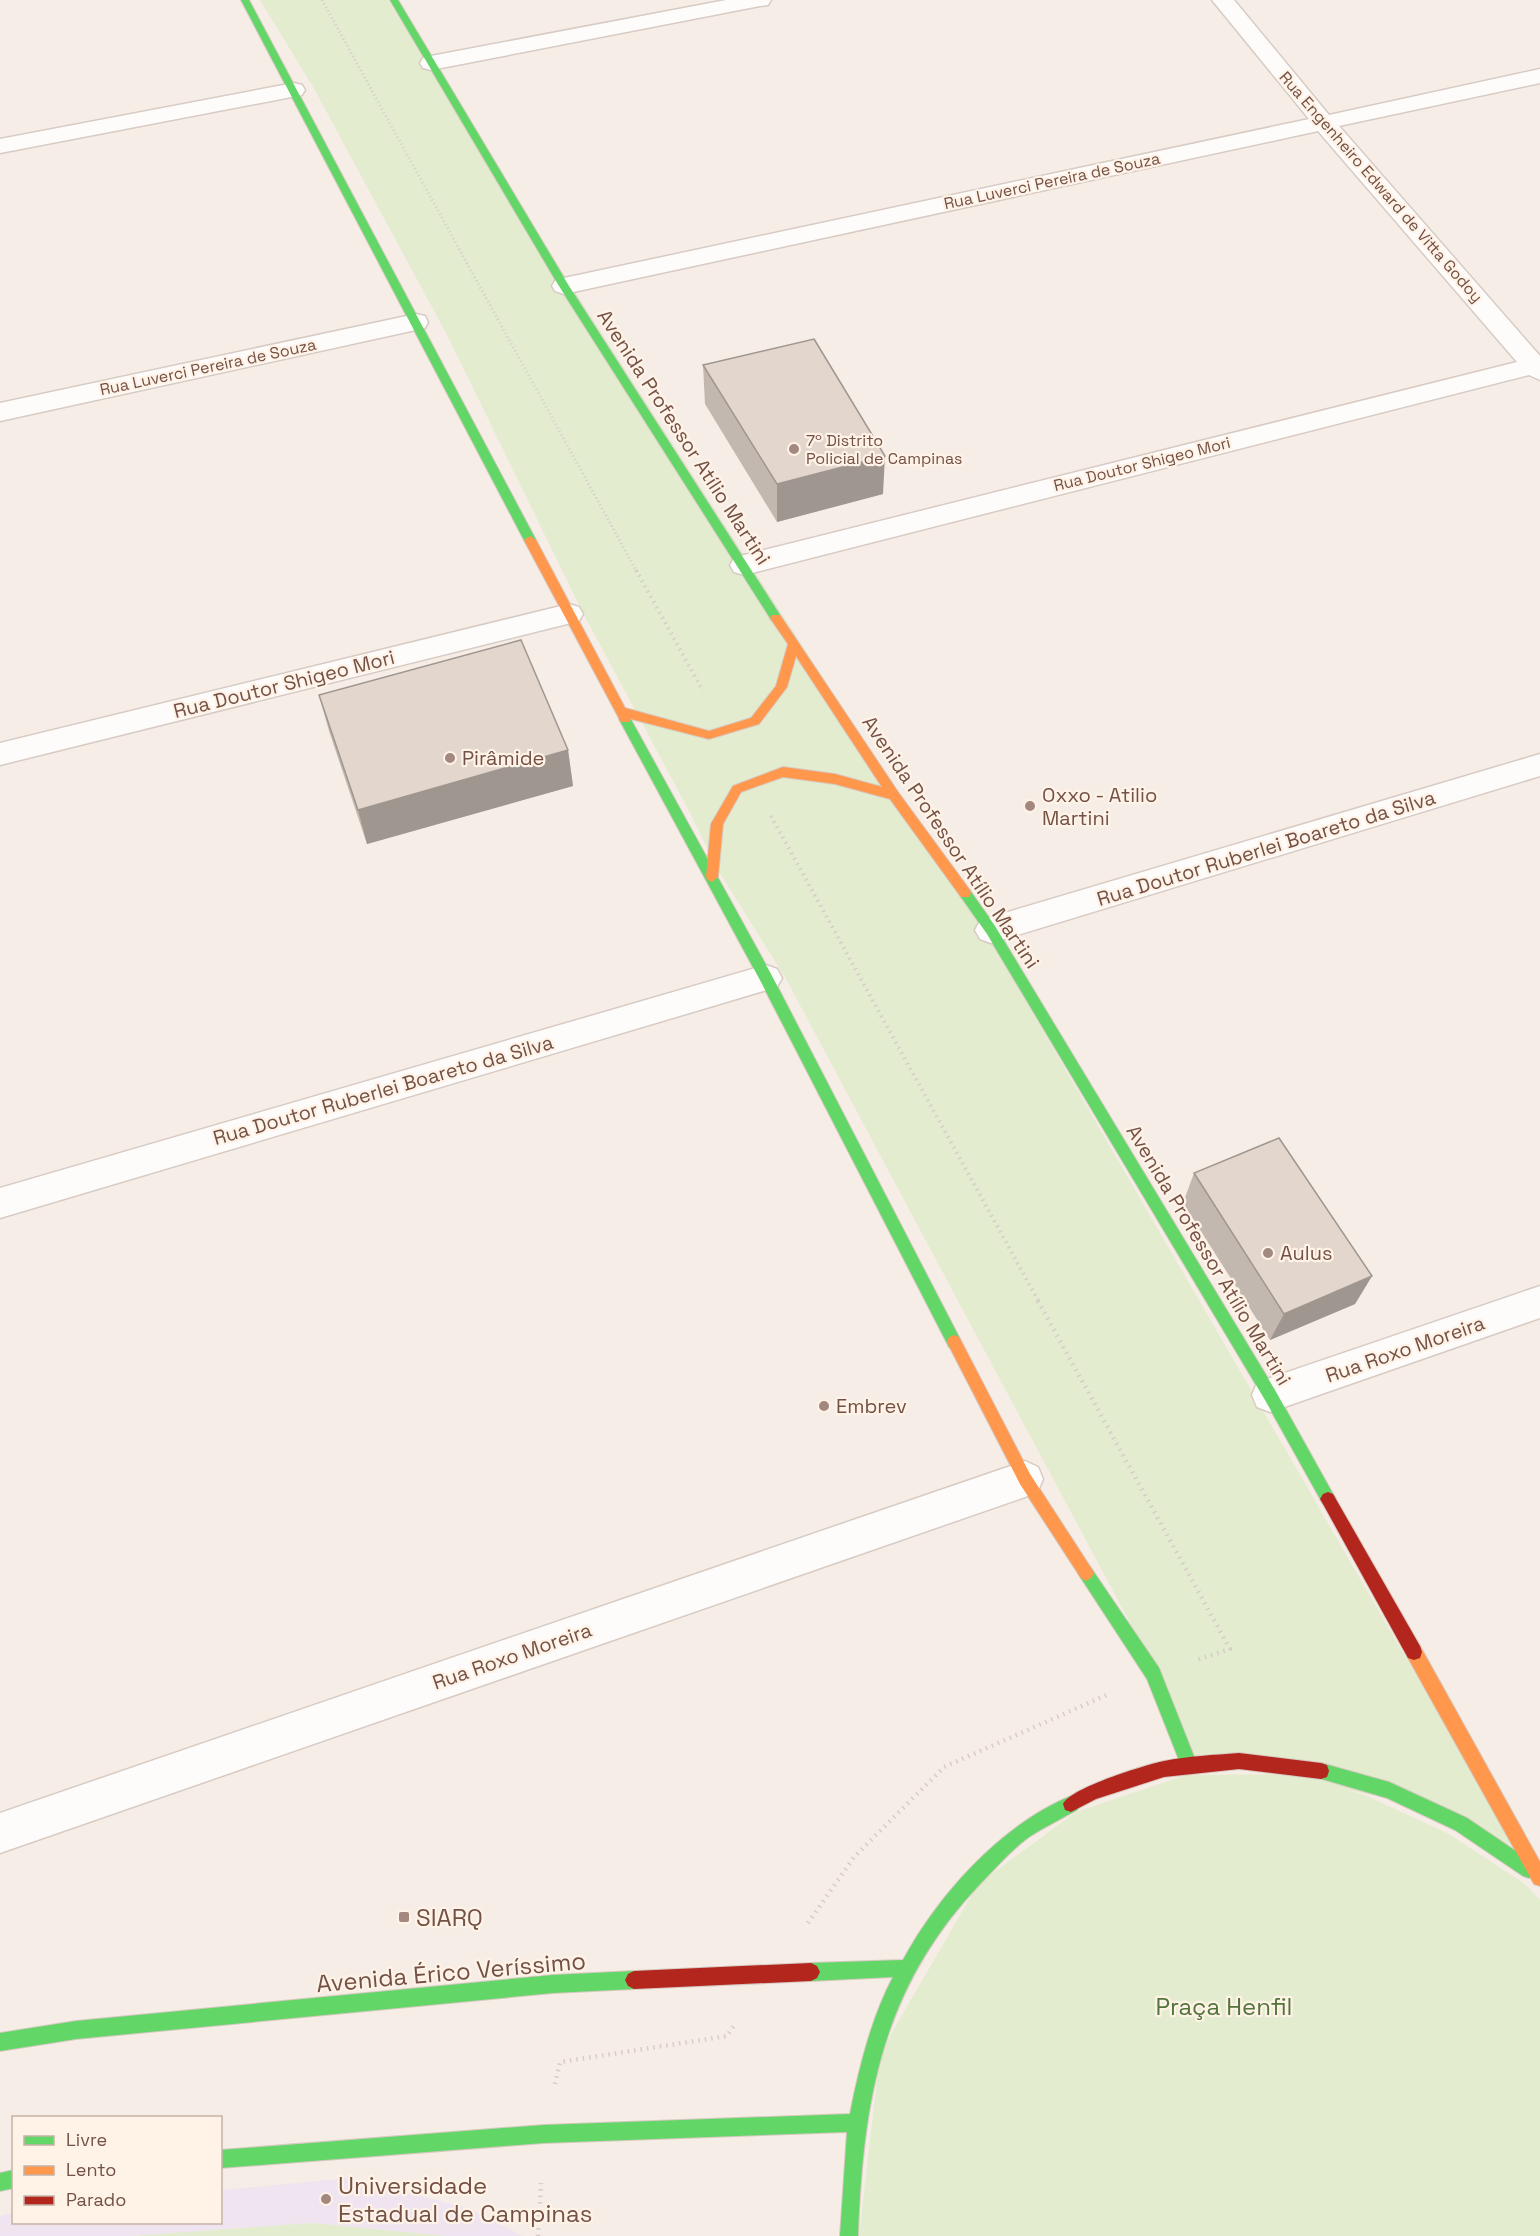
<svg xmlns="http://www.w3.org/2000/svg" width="1540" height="2236" viewBox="0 0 1540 2236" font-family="'Space Grotesk',sans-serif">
  <rect width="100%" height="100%" fill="#f6eee6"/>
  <path fill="#f0e4f0" d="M348 2178 468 2208 523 2236H447L312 2223 132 2236H0V2216L13 2213 14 2222H220L221 2190Z"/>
  <g fill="#e3eccf">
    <path d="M260 0H388L986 932 1516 1848 1449 1812 1192 1756 1167 1692 1058 1488 786 979 718 870 687 807 583 613 446 333 313 87Z"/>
    <path d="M1288 1774 1365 1795 1449 1834 1525 1884 1540 1900V2236H859L880 2053 978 1884 1076 1812 1186 1775Z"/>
    <path d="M312 2223 447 2236H132Z"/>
  </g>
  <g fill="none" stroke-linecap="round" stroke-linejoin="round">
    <defs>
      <g id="street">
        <path d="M726 0H771L768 5 760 6 431 70 423 68 420 63 423 58 431 56Z"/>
        <path d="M1212 0H1234L1329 115 1540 69V83L1339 126 1540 356V380L1529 375 744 575 734 572 730 565 734 558 744 555 1517 362 1318 131 564 294 555 291 552 286 555 281 564 278 1309 119Z"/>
        <path d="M294 83 302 85 305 90 302 95 0 153V139Z"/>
        <path d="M416 314 425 316 428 322 425 328 0 421V403Z"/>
        <path d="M569 604 579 607 583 614 579 621 0 765V743Z"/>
        <path d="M1540 754V776L991 943 980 939 975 930 980 921 991 917Z"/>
        <path d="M766 965 777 969 782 978 777 987 0 1218V1188Z"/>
        <path d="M1540 1286V1318L1270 1412 1257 1407 1252 1395 1257 1383 1270 1378Z"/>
        <path d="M1025 1461 1038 1467 1043 1479 1038 1491 1025 1497 0 1853V1813Z"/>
      </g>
      <g id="fast">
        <path d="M241 0H249L536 540 534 543H526L524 540Z"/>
        <path d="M390 0H398L569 286 780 615V621H772L559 286Z"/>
        <path d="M625 715 629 716 771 974 959 1337 961 1342 959 1347 954 1349 949 1347 761 982 619 719Z"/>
        <path d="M965 888 969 889 995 926 1275 1390 1333 1494 1336 1499 1333 1504 1328 1506 1323 1504 1265 1400 987 934 961 897 959 893Z"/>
        <path d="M1086 1565 1091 1568 1159 1668 1197 1764 1195 1770 1189 1772 1183 1770 1147 1679 1081 1578 1078 1573 1081 1568Z"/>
        <path d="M1321 1763 1389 1782 1467 1818 1535 1864 1537 1870 1535 1876 1529 1878 1523 1876 1455 1830 1387 1798 1315 1777 1313 1771 1315 1765Z"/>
        <path d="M1071 1796 1077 1798 1079 1804 1077 1810C1061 1819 1044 1827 1029 1837 1011 1850 996 1868 980 1884 882 1987 863 2099 858 2236H840L847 2132 544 2143 220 2168V2150L544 2125 850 2114C859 2068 871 2019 893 1977L811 1981 805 1978 802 1972 805 1966 811 1963 903 1960C939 1894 1001 1825 1071 1796Z"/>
        <path d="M634 1971 640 1974 643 1980 640 1986 634 1989 553 1993 76 2039 0 2051V2033L76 2021 553 1975Z"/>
        <path d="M14 2170V2188L0 2191V2173Z"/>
      </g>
      <g id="slow">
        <path d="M530 536 536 540 625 708 709 731 751 718 776 686 788 644 770 618 772 615H780L898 792 969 889 971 893 969 897H961L890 799 835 784 783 777 741 792 723 824 718 877 712 882 708 880 706 877 711 824 733 786 783 767 835 774 882 787 796 656 787 687 759 724 709 739 631 719 629 722H621L524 540Z"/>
        <path d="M954 1335 959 1337 1030 1474 1091 1568 1094 1573 1091 1578 1086 1581 1081 1578 1020 1484 947 1342 949 1337Z"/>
        <path d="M1414 1644 1420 1646 1540 1862V1886L1534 1884 1408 1658 1406 1652 1408 1646Z"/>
      </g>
      <g id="jam">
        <path d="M1328 1492 1333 1494 1420 1646 1422 1652 1420 1658 1414 1660 1408 1658 1323 1504 1320 1499 1323 1494Z"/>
        <path d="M1239 1753 1321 1763 1327 1765 1329 1771 1327 1777 1321 1779 1239 1769 1164 1777 1096 1799 1071 1812 1065 1810 1063 1804C1070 1788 1145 1765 1164 1761 1188 1756 1214 1755 1239 1753Z"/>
        <path d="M811 1963 817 1966 820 1972 817 1978 811 1981 634 1989 628 1986 625 1980 628 1974 634 1971Z"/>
      </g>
    </defs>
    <use href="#street" stroke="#d7cbc4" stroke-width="3"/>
    <use href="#fast" stroke="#d7c9c2" stroke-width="2"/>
    <use href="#slow" stroke="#d7c9c2" stroke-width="2"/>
    <use href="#jam" stroke="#d7c9c2" stroke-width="2"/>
    <path stroke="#d7ccc8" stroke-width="3" stroke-dasharray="1 3" stroke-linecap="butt" d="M322 0 637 572"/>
    <g stroke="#d7ccc8" stroke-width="4" stroke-dasharray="1.5 4.5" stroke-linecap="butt">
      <path d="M636 570 703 691"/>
      <path d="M771 816 1039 1302"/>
    </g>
    <g stroke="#d7ccc8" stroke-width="4.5" stroke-dasharray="1.5 5" stroke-linecap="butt">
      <path d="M1038 1301 1230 1649 1197 1660"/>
      <path d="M808 1923 854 1857 944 1767 1109 1694"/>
      <path d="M555 2084 560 2062 727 2036 735 2024"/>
      <path d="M538 2236 541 2183"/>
    </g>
    <use href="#street" fill="#fefcfb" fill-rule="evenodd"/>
    <use href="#fast" fill="#63d668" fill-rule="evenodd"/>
    <use href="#slow" fill="#ff974d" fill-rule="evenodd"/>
    <use href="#jam" fill="#b3261e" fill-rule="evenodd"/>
  </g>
  <g fill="#c3b8b0">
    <path d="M703 365 883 494 777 522 705 404Z"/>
    <path d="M319 695 568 750 573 786 367 844 329 731Z"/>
    <path d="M1194 1173 1372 1276 1355 1304 1270 1340 1183 1203Z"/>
  </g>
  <g fill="#9f9690">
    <path d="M885 456 883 494 777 522V484Z"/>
    <path d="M568 750 573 786 367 844 358 810Z"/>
    <path d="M1372 1276 1355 1304 1270 1340 1284 1314Z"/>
  </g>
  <g fill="#e3d6cd" stroke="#9f9690" stroke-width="1.5">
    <path d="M814 339 885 456 777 484 703 365Z"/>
    <path d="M521 640 568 750 358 810 319 695Z"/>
    <path d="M1279 1138 1372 1276 1284 1314 1194 1173Z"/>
  </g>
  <g fill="#a2887e" stroke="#fff2e6" stroke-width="2">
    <circle cx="794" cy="449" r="6"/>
    <circle cx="450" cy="758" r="6"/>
    <circle cx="1030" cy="806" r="6"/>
    <circle cx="1268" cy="1253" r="6"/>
    <circle cx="824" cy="1406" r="6"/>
    <rect x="398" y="1911" width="12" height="12" rx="3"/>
    <circle cx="326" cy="2199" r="6"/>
  </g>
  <g text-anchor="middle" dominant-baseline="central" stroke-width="4.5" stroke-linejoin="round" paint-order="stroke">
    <g font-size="16" fill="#745146" stroke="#fff2e6">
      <text transform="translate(1052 181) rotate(-12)">Rua Luverci Pereira de Souza</text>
      <text transform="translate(1381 187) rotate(49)">Rua Engenheiro Edward de Vitta Godoy</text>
      <text transform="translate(208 367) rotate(-12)">Rua Luverci Pereira de Souza</text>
      <text transform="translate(1142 464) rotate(-14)">Rua Doutor Shigeo Mori</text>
    </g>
    <g font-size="16" fill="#745146" stroke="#fff2e6" text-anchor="start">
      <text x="806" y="440">7º Distrito<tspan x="806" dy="18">Policial de Campinas</tspan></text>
    </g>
    <g font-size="20" fill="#745146" stroke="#fff2e6">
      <text transform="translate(684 437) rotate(57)">Avenida Professor Atílio Martini</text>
      <text transform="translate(284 684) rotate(-14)">Rua Doutor Shigeo Mori</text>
      <text transform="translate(951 842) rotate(56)">Avenida Professor Atílio Martini</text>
      <text transform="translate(1266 848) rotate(-17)">Rua Doutor Ruberlei Boareto da Silva</text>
      <text transform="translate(383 1090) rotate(-16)">Rua Doutor Ruberlei Boareto da Silva</text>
      <text transform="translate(1209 1255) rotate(59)">Avenida Professor Atílio Martini</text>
      <text transform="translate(1405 1349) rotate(-19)">Rua Roxo Moreira</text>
      <text transform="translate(512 1656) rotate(-19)">Rua Roxo Moreira</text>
    </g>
    <g font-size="20" fill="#745146" stroke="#fff2e6" text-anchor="start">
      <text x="462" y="758">Pirâmide</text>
      <text x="1042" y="795">Oxxo - Atilio<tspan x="1042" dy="23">Martini</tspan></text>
      <text x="1280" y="1253">Aulus</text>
      <text x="836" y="1406">Embrev</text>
    </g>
    <g font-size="24" fill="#745146" stroke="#fff2e6" text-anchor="start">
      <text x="416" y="1917">SIARQ</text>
      <text x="338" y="2185">Universidade<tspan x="338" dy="28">Estadual de Campinas</tspan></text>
    </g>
    <g font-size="24" fill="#745146" stroke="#fff2e6">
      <text transform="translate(451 1972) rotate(-5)">Avenida Érico Veríssimo</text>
    </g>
    <g font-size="24" fill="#52753b" stroke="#fff2e6">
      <text x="1224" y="2006">Praça Henfil</text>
    </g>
  </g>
  <rect x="12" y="2116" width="210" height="108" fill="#fff2e6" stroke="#c7b2a6" stroke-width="1.5"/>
  <rect x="24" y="2136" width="30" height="9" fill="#63d668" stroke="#c7b2a6" stroke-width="1.5"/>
  <text x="66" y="2146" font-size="18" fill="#745146">Livre</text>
  <rect x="24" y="2166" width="30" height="9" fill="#ff974d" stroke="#c7b2a6" stroke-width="1.5"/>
  <text x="66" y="2176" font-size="18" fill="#745146">Lento</text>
  <rect x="24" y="2196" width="30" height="9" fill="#b3261e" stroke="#c7b2a6" stroke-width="1.5"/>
  <text x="66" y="2206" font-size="18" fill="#745146">Parado</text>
</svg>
